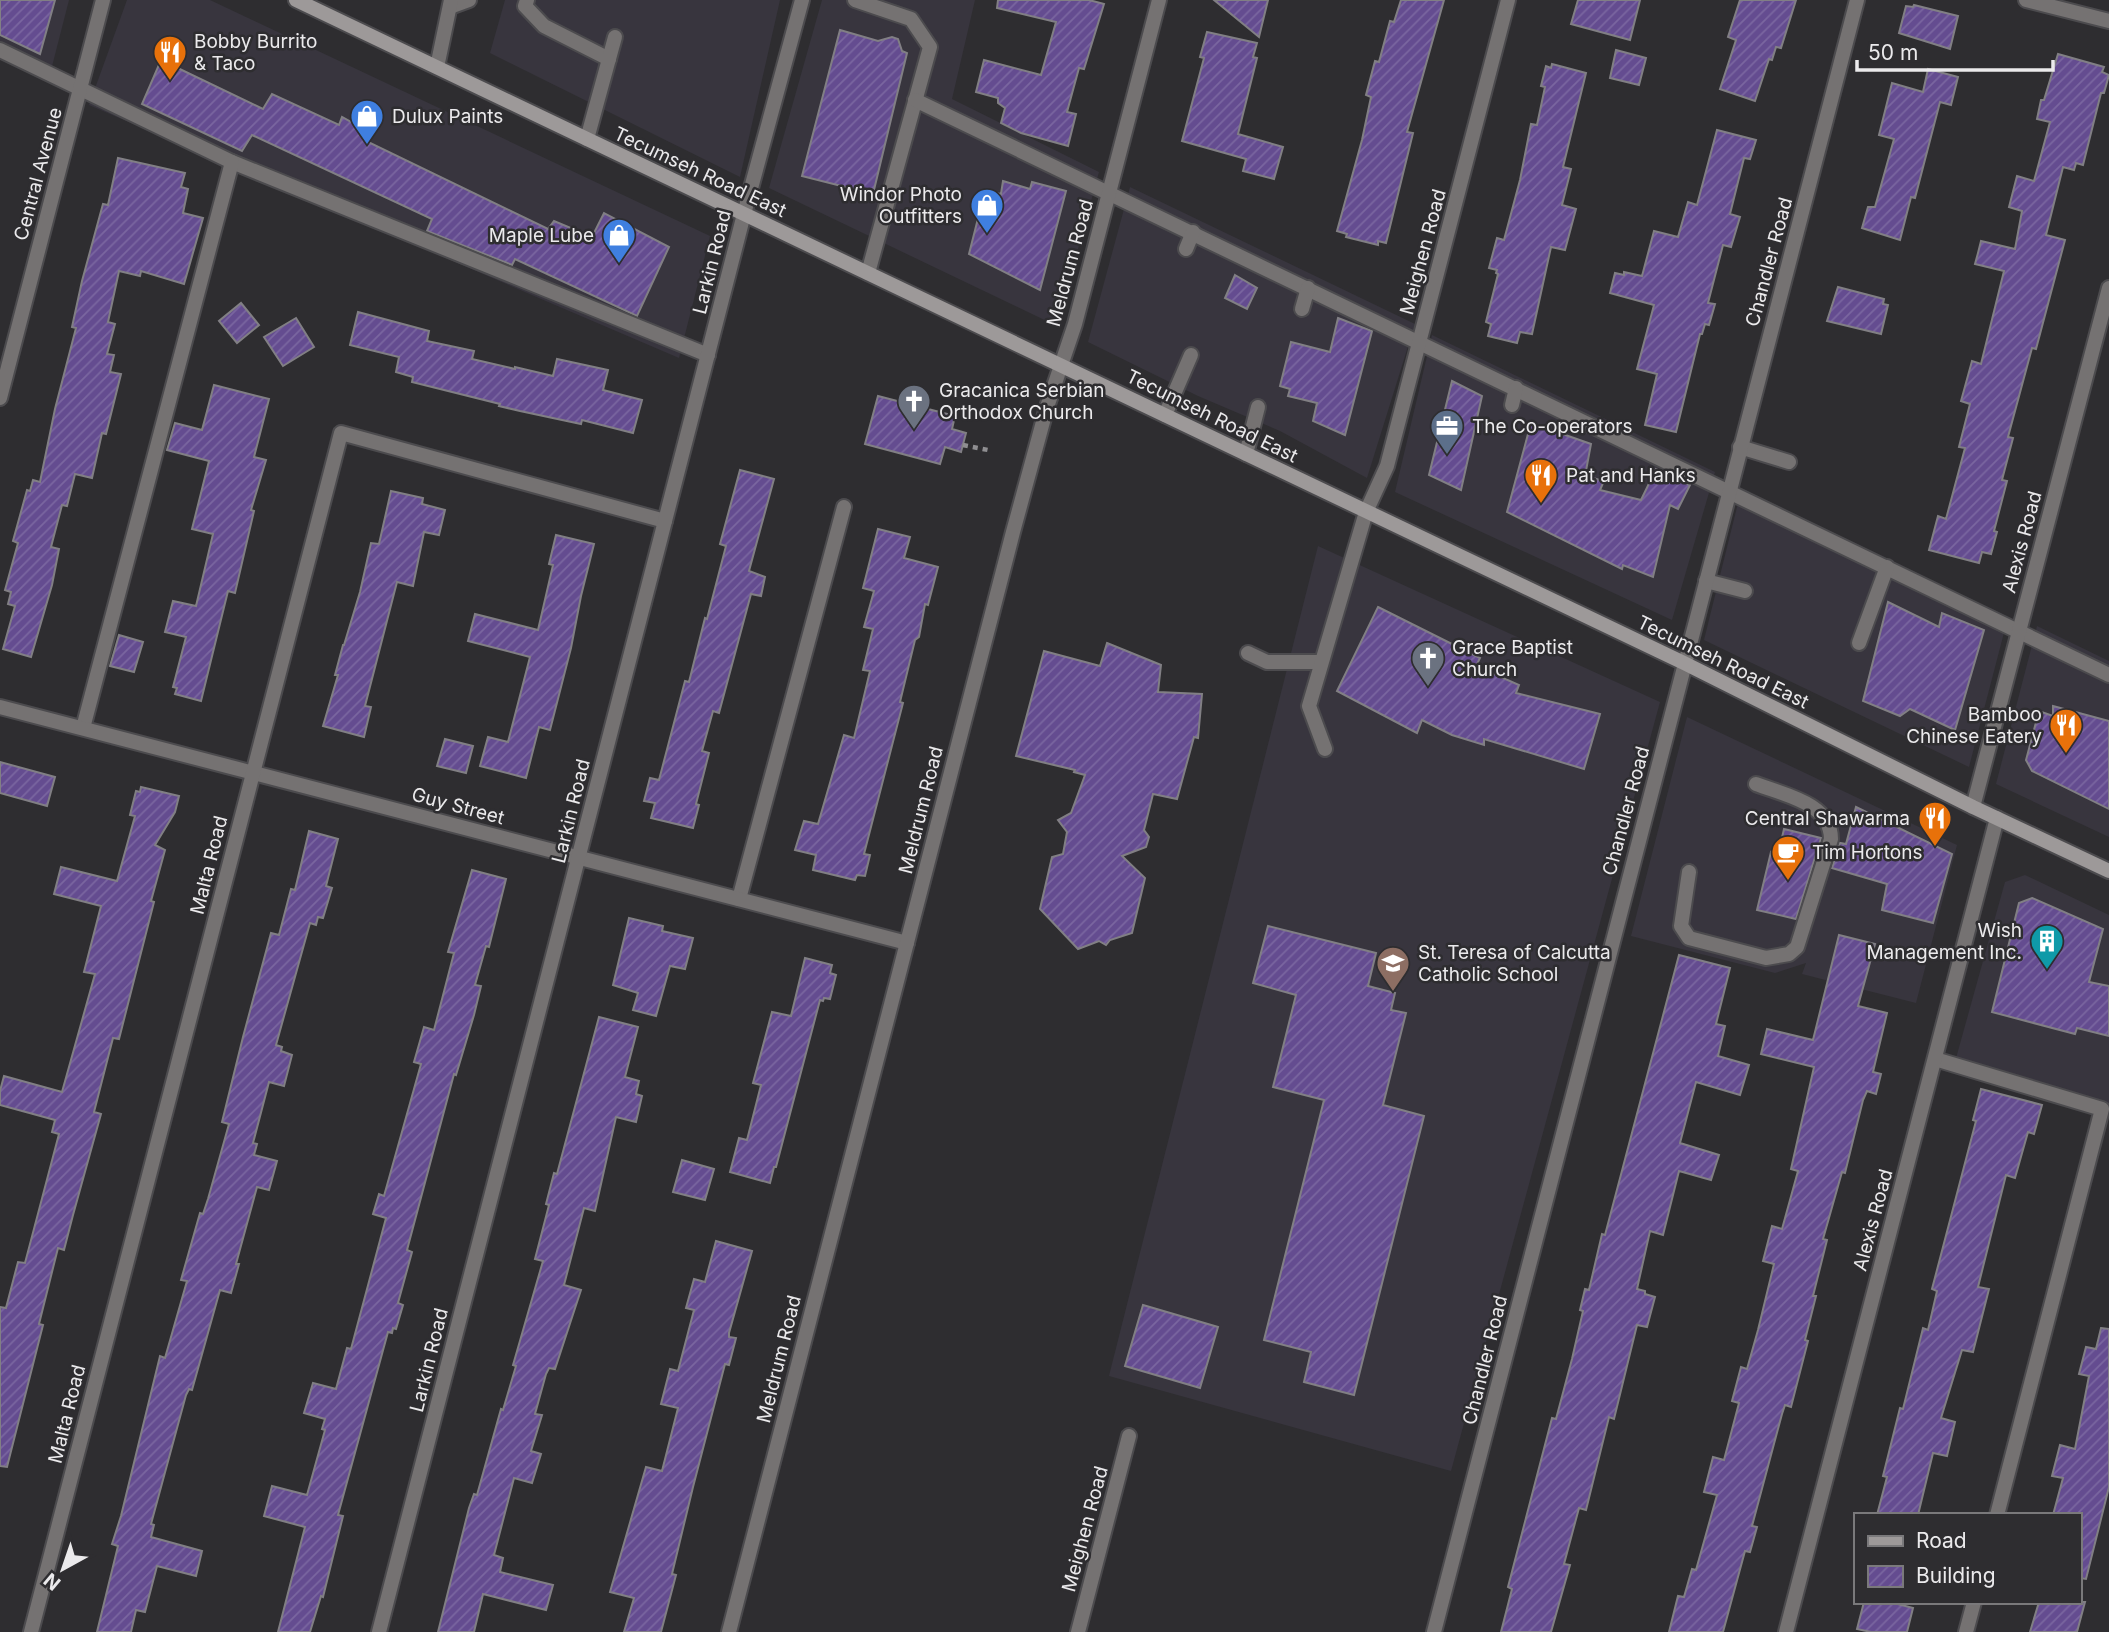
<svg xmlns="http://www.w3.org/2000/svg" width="2109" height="1632" viewBox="0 0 2109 1632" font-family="Inter,sans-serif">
  <defs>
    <pattern id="building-hatch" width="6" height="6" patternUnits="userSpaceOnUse" patternTransform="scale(1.75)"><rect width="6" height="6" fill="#644c90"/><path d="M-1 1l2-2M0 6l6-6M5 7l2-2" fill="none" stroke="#7a66a0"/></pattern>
  </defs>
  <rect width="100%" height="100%" fill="#2e2d30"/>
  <g fill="#38353e">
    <path d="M0 0H69L49 78 0 55Z"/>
    <path d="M127 0H210L710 236 679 358 89 105Z"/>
    <path d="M505 0H780L740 177 490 53Z"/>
    <path d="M822 0H975L952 99 1099 172 1057 326 769 188Z"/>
    <path d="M1130 187 1415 324 1367 478 1280 431 1198 396 1088 342Z"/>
    <path d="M1432 335 1715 472 1672 620 1395 492Z"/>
    <path d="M1741 491 2007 621 1969 767 1704 640Z"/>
    <path d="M1318 546 1660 702 1451 1471 1109 1376Z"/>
    <path d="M2037 626 2109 661V837L1996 784Z"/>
    <path d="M1687 717 1957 845 1916 1003 1802 974 1806 963 1775 973 1631 936Z"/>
    <path d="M2025 875 2109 915V1110L1953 1069 2005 882Z"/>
  </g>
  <g fill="url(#building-hatch)" stroke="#817f84" stroke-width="2">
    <path d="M0 0H55L40 54 0 35Z"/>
    <path d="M998 0H1089L1104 4 1084 69 1079 68 1067 112 1076 114 1068 146 1021 133 1001 123 1005 108 998 103V98L976 92 984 60 1041 75 1056 22 997 8Z"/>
    <path d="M1214 0H1268L1259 37Z"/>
    <path d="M1401 0H1444L1407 132 1413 133 1386 243 1378 241V245L1346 237 1347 234 1337 231 1362 140 1371 97 1366 95 1375 61 1379 62 1390 21 1394 22Z"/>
    <path d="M1578 0H1640L1630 40 1571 24Z"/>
    <path d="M1740 0H1796L1781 48 1776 47 1772 60 1769 59 1755 101 1720 89 1736 40 1728 37Z"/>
    <path d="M1914 5 1958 16 1950 49 1899 33 1906 6 1913 7Z"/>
    <path d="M840 30 878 41 892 37 898 39 902 51 907 53 873 194 802 176Z"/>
    <path d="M1207 32 1257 43 1253 57 1257 58 1238 134 1283 147 1274 179 1243 171 1246 159 1182 141 1204 58 1200 57Z"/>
    <path d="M1616 50 1646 58 1639 85 1610 78Z"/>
    <path d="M2058 54 2104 67 2102 72 2109 75 2104 93H2101L2083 165 2076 163 2074 170 2063 167 2046 235 2065 240 2036 349 2032 348 2008 437 2013 438 2002 480 2007 481 1994 531 1997 532 1991 554 1982 552 1979 563 1929 550 1938 516 1946 519 1965 448 1959 447 1970 404 1961 401 1972 361 1981 364 2004 271 1975 264 1978 253 1981 241 2015 249 2022 211 2009 207 2017 176 2034 181 2050 122 2037 119 2041 100H2044Z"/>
    <path d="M161 60 263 109 272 94 339 125 342 117 369 132 366 141 548 229 554 221 592 237 604 213 669 247 637 316 515 259 512 265 427 231 432 219 252 135 242 151 142 104Z"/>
    <path d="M1552 64 1586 73 1563 167 1571 169 1562 205 1576 209 1565 250 1551 247 1532 334 1520 332 1517 343 1488 336 1491 324 1486 322 1498 274 1496 273 1497 270 1489 268 1497 238 1504 240 1520 180 1531 124 1537 125 1545 87 1541 86 1546 66 1551 68Z"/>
    <path d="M1928 69 1958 77 1951 105 1940 102 1915 198 1911 197 1900 240 1862 228 1868 207H1875L1894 139 1879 135 1892 83 1923 92Z"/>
    <path d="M1717 130 1756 140 1750 159 1744 158 1730 214 1740 217 1731 247 1723 245 1708 303 1715 304 1709 325 1705 324 1702 334H1700L1676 432 1645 425 1657 374 1637 369 1654 305 1610 293 1615 273 1624 275V272L1642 276 1654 231 1678 237 1688 202 1697 205Z"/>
    <path d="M118 158 185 173 181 187 188 189 183 213 203 218 184 284 141 271 140 276 119 271 108 322 115 324 107 354 114 355 110 372 121 374 106 434 102 433 92 478 75 474 67 506 62 505 51 547 59 549 52 585 31 657 3 649 15 606 8 604 11 592 5 590 18 543 13 541 27 490 30 491 33 480 40 482 55 409 76 328 72 327 82 281 103 204 108 205Z"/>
    <path d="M1003 181 1030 189 1032 182 1066 191 1040 290 969 254 985 191 1001 194Z"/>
    <path d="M1235 275 1257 288 1247 309 1225 298Z"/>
    <path d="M1838 287 1884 299 1883 304 1888 305 1881 334 1827 321Z"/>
    <path d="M241 303 259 325 237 343 219 321Z"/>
    <path d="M358 312 429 331 427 341 474 351 472 359 515 369V367L553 376 557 359 608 370 603 390 642 400 633 433 582 420 581 424 520 411 499 406 500 404 412 382 413 377 396 372 399 357 350 345Z"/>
    <path d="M296 318 314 347 283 366 264 337Z"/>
    <path d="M1338 318 1372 331 1345 435 1313 421 1317 403 1288 396 1290 389 1280 386 1291 342 1330 352Z"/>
    <path d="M1452 381 1482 396 1461 490 1429 475Z"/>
    <path d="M214 385 269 399 254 457 266 460 251 510 254 511 235 593 228 591 201 701 175 694 177 688 173 687 186 637 165 632 173 601 196 606 213 534 192 529 209 461 167 450 175 423 202 430Z"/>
    <path d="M878 396 955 416 952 429 966 433 961 452 945 447 940 464 865 444Z"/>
    <path d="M1531 423 1591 444 1585 476 1604 481 1600 490 1641 500 1656 469 1690 485 1678 509 1670 505 1653 577 1623 565 1622 569 1507 512Z"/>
    <path d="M740 470 774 479 749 571 765 577 761 596 751 594 719 713 713 711 702 751 709 753 696 804 699 805 693 828 651 818 655 803 644 801 650 778 659 780 685 681 689 682 705 618 707 619 726 546 720 544Z"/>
    <path d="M391 491 423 498 422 504 445 510 439 535 424 532 413 586 397 582 365 706 371 707 364 737 323 726 338 675H335L343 645H344L360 592 371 543 379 544Z"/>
    <path d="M878 529 910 537 904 558 938 567 928 605 925 604 919 637 915 640 900 702 903 703 864 854 870 855 865 876 857 875 855 880 813 870 816 855 795 850 804 821 818 824 844 735 854 738 870 671 863 670 873 629 864 627 874 591 863 588Z"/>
    <path d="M556 535 594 544 581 596 571 648 550 730 539 727 526 778 480 766 488 737 508 742 530 657 468 641 475 614 538 630 553 565 549 564Z"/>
    <path d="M1888 602 1939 627 1942 613 1984 630 1955 730 1910 709 1900 716 1863 701Z"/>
    <path d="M1378 607 1480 658 1476 666 1519 685 1516 693 1600 714 1584 769 1484 739V745L1452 735 1422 720 1417 733 1337 691Z"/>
    <path d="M119 635 143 642 134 672 110 666Z"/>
    <path d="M1107 643 1161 665 1158 692 1202 694 1198 738 1194 737 1177 799 1153 794 1144 830 1149 837 1146 847 1122 856 1145 878 1132 933 1110 940 1106 945 1099 941 1078 949 1040 909 1052 857 1063 854 1067 832 1058 820 1071 813 1085 775 1074 772 1075 770 1016 756 1044 651 1100 666Z"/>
    <path d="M2053 706 2109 721V809L2032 771 2026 760 2039 711 2053 716Z"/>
    <path d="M445 739 473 746 466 773 437 766Z"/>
    <path d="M0 762 55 777 47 806 0 793Z"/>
    <path d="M141 787 179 796 175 812 155 845 165 850 151 901 154 902 119 1039 113 1038 94 1112 101 1114 73 1215 64 1250 58 1248 39 1324 43 1325 7 1467 0 1466V1307L6 1308 18 1262 25 1263 59 1134 52 1132 55 1120 0 1105V1091L4 1076 62 1092 95 974 84 972 101 906 54 894 61 867 117 881 135 816 130 815 136 791 140 792Z"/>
    <path d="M1856 807 1952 854 1933 923 1882 910 1887 884 1832 868 1840 843 1846 844Z"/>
    <path d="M1784 829 1821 838 1796 919 1757 910 1771 852 1778 855Z"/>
    <path d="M309 831 338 839 326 886 332 888 323 918 318 917 316 925 310 923 276 1045 282 1047 281 1051 292 1055 284 1086 269 1082 253 1143 257 1144 254 1155 277 1161 269 1190 257 1187 236 1264H239L231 1293 220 1290 192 1390 189 1389 186 1395 151 1524 154 1525 151 1537 202 1551 196 1576 157 1566 145 1612 136 1610 131 1632H97L118 1546 112 1544 121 1516 160 1356 165 1358 187 1281 181 1280 200 1213 203 1214 208 1199 229 1124 222 1122 243 1037 271 933 279 935 291 889 295 890Z"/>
    <path d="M472 870 506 879 489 947 486 946 475 985 481 986 474 1015 456 1075 454 1074 407 1250 412 1252 398 1303 403 1305 396 1329 393 1328 392 1333 388 1332 338 1515 343 1516 323 1597 321 1596 310 1632H278L305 1527 264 1516 272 1486 307 1495 325 1430 322 1429 325 1419 304 1413 313 1383 336 1389 347 1348 351 1349 386 1218 373 1214 379 1194 384 1196 421 1064 414 1062 424 1027 434 1030 454 953 448 952Z"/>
    <path d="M2032 898 2103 929 2089 982 2109 986V1036L2077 1028 2075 1034 1992 1012 2019 903Z"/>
    <path d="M629 918 663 926 662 931 693 938 685 969 670 966 656 1016 633 1010 638 993 613 985Z"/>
    <path d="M1268 926 1376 953 1368 986 1395 993 1391 1010 1406 1013 1383 1105 1424 1116 1354 1395 1304 1382 1311 1352 1264 1340 1324 1100 1273 1087 1296 995 1253 983Z"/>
    <path d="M1839 935 1875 944 1858 1006 1887 1013 1873 1072 1881 1074 1876 1094 1867 1091 1863 1100 1845 1173 1842 1172 1823 1239 1827 1240 1813 1296H1816L1805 1340 1808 1341 1791 1407 1785 1405 1782 1414 1752 1526 1757 1527 1750 1552 1745 1551 1723 1632H1669L1678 1596 1684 1597 1692 1569 1696 1570 1717 1495 1704 1492 1713 1457 1724 1460 1739 1403 1732 1401 1741 1367 1747 1369 1758 1330 1774 1264 1763 1261 1772 1226 1782 1229 1798 1171 1791 1169 1814 1067 1761 1054 1767 1029 1813 1040Z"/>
    <path d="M1679 955 1730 968 1716 1024 1725 1026 1718 1056 1749 1065 1740 1095 1696 1082 1680 1143 1719 1155 1711 1180 1679 1171 1663 1235 1650 1231 1637 1289 1645 1291V1294L1655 1297 1647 1327 1637 1325 1614 1419 1609 1417 1586 1510 1579 1508 1564 1564 1570 1565 1551 1632H1501L1512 1589 1508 1587 1552 1418 1556 1419 1572 1359 1583 1311 1580 1310 1585 1289 1589 1290 1602 1234 1605 1235Z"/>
    <path d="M805 958 832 965 830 973 836 975 830 999 824 998 823 1001 820 1000 776 1167H774L770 1183 730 1172 739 1138 747 1140 761 1085 753 1083 772 1012 791 1016Z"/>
    <path d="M599 1017 638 1027 625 1077 639 1081 636 1094 642 1096 636 1122 616 1117 595 1211 584 1208 564 1285 581 1290 555 1369 549 1368 546 1374 535 1414 542 1415 531 1451 541 1454 532 1483 514 1478 494 1555 503 1558 500 1572 553 1585 546 1610 483 1594 474 1632H438L469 1508 474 1494 477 1495 501 1409 503 1410 516 1366 513 1365 543 1261 535 1259 549 1205 546 1204 554 1173 557 1174Z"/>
    <path d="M1981 1089 2042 1105 2034 1134 2028 1132 2015 1178 2006 1175 1978 1287 1989 1289 1973 1352 1962 1350 1941 1418 1955 1422 1947 1456 1933 1453 1918 1515H1877L1887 1477 1883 1476 1900 1408 1903 1409 1923 1328 1928 1330 1937 1291 1932 1289 1976 1121 1973 1120Z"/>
    <path d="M682 1160 714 1169 705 1200 673 1192Z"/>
    <path d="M716 1241 752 1251 729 1333V1337L736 1338 729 1365 725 1364 693 1487 672 1574 676 1575 661 1632H624L634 1598 610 1592 646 1467 662 1471 678 1408 661 1404 670 1369 678 1371 694 1310 686 1308 694 1279 705 1282Z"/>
    <path d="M1143 1305 1218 1327 1200 1388 1125 1366Z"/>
    <path d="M2101 1328 2109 1329V1487L2086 1579 2079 1578V1515H2053L2063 1478 2052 1476 2060 1445 2075 1449 2089 1376 2079 1374 2086 1347 2096 1349Z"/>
    <path d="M1864 1602H1890L1913 1608 1907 1632H1871L1857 1629Z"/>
    <path d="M2039 1602H2085L2077 1632H2030Z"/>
  </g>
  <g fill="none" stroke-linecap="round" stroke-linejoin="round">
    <defs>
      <g id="lane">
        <path d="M527 0 525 6 544 26 609 59"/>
        <path d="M855 0 911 19 930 47 868 273"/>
        <path d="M450 7 469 0"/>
        <path d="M0 50 232 162 708 355"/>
        <path d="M437 67 451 0"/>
        <path d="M915 100 2109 675"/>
        <path d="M587 139 615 37"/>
        <path d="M1186 249 1193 232"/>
        <path d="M1302 309 1308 288"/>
        <path d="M1512 405 1516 388"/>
        <path d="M1165 415 1191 355"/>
        <path d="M1740 447 1789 462"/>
        <path d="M1246 454 1258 407"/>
        <path d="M1706 581 1745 591"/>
        <path d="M1859 643 1887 567"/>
        <path d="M1248 653 1267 662H1320"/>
        <path d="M83 728 232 162"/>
        <path d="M1325 749 1309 706 1366 512"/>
        <path d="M1689 872 1681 926 1689 938 1766 958 1789 954 1797 947 1831 839C1831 803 1784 795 1756 784"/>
        <path d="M739 899 844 507"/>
        <path d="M1935 1059 2102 1109 1997 1515"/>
        <path d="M1966 1632 1974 1602"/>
      </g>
      <g id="street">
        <path d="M2026 0 2109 21"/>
        <path d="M0 398 103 0"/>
        <path d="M1366 512 1387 466 1508 0"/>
        <path d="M0 707 907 943"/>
        <path d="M1973 807 2109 288"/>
        <path d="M31 1632 341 433 665 521"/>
        <path d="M379 1632 744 214 802 0"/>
        <path d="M729 1632 1013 532 1047 407 1075 324 1159 0"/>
        <path d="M1078 1632 1129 1436"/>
        <path d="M1434 1632 1857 0"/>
        <path d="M1786 1632 1997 818"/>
      </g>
      <path id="secondary" d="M296 0 1684 663 1973 807 2109 871"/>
    </defs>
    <use href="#lane" stroke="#4c4b4e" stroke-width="18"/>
    <use href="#street" stroke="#4c4b4e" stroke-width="18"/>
    <use href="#secondary" stroke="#4c4b4e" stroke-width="18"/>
    <path stroke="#8f8e91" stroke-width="4.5" stroke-dasharray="5 5" stroke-linecap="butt" d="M963 445 988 450"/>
    <use href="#lane" stroke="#757272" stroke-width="14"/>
    <use href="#street" stroke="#757272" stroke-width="14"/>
    <use href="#secondary" stroke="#9d9999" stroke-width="14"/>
  </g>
  <defs>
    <symbol id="restaurant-pin" viewBox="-11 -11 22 30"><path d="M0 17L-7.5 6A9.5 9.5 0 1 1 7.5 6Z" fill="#e8710a" stroke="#2e2d30"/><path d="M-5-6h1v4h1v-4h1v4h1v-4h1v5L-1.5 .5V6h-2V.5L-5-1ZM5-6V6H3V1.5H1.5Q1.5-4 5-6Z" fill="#fff"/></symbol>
    <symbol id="shop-pin" viewBox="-11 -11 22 30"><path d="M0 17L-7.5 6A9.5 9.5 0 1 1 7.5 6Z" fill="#3f7fe0" stroke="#2e2d30"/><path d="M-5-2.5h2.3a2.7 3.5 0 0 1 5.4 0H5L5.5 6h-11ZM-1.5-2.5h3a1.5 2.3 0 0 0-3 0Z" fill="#fff"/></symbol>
    <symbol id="church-pin" viewBox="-11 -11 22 30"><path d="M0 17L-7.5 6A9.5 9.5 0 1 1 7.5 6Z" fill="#6b7280" stroke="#2e2d30"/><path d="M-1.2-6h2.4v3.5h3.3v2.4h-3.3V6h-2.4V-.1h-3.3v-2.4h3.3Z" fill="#fff"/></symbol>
    <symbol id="office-pin" viewBox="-11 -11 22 30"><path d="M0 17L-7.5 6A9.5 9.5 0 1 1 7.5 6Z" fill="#5c6f8a" stroke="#2e2d30"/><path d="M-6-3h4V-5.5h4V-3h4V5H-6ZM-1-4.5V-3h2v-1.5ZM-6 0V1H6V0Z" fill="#fff"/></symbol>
    <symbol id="cafe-pin" viewBox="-11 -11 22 30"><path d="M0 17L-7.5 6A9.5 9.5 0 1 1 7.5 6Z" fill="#e8710a" stroke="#2e2d30"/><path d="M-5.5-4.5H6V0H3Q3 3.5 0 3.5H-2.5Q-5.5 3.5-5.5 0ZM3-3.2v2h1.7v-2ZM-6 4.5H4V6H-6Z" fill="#fff"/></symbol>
    <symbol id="building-pin" viewBox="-11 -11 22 30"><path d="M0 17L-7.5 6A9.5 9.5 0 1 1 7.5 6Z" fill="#0f9aa8" stroke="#2e2d30"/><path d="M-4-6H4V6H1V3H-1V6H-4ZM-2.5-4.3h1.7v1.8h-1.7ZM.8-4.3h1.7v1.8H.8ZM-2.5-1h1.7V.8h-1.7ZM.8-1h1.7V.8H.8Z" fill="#fff"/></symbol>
    <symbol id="school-pin" viewBox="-11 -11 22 30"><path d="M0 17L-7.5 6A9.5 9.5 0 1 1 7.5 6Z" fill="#8d6e63" stroke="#2e2d30"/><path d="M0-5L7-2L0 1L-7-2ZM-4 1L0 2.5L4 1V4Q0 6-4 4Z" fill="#fff"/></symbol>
  </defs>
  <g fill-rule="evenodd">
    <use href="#restaurant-pin" x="151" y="33" width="38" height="52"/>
    <use href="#shop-pin" x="348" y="97" width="38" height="52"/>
    <use href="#shop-pin" x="968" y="186" width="38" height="52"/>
    <use href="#shop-pin" x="600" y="216" width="38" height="52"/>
    <use href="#church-pin" x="895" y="382" width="38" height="52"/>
    <use href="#office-pin" x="1428" y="407" width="38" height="52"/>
    <use href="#restaurant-pin" x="1522" y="456" width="38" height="52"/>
    <use href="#church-pin" x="1409" y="639" width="38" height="52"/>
    <use href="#restaurant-pin" x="2047" y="706" width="38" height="52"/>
    <use href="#restaurant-pin" x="1916" y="799" width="38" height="52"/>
    <use href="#cafe-pin" x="1769" y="833" width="38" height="52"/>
    <use href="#building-pin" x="2028" y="922" width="38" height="52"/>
    <use href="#school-pin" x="1374" y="944" width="38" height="52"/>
  </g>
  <g text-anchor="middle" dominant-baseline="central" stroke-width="5" stroke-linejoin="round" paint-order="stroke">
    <g font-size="19" fill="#ebeaec" stroke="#2e2d30" text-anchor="start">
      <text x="194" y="41">Bobby Burrito<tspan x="194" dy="22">&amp; Taco</tspan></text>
      <text x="392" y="116">Dulux Paints</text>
      <text x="962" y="194" text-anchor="end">Windor Photo<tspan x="962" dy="22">Outfitters</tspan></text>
      <text x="594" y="235" text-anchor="end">Maple Lube</text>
      <text x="939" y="390">Gracanica Serbian<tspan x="939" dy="22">Orthodox Church</tspan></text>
      <text x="1472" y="426">The Co-operators</text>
      <text x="1566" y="475">Pat and Hanks</text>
      <text x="1452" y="647">Grace Baptist<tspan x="1452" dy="22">Church</tspan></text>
      <text x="2042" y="714" text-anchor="end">Bamboo<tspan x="2042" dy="22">Chinese Eatery</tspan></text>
      <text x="1910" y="818" text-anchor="end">Central Shawarma</text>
      <text x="1812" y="852">Tim Hortons</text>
      <text x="2022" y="930" text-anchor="end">Wish<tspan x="2022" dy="22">Management Inc.</tspan></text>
      <text x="1418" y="952">St. Teresa of Calcutta<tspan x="1418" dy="22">Catholic School</tspan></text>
    </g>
    <g font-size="19" fill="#ebeaec" stroke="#2e2d30">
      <text transform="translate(700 172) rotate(25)">Tecumseh Road East</text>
      <text transform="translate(38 174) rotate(-75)">Central Avenue</text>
      <text transform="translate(1423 252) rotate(-75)">Meighen Road</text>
      <text transform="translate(712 262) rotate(-76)">Larkin Road</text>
      <text transform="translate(1769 262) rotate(-75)">Chandler Road</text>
      <text transform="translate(1070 263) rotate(-75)">Meldrum Road</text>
      <text transform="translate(1212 416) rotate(26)">Tecumseh Road East</text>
      <text transform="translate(2022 542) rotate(-75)">Alexis Road</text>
      <text transform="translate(1723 662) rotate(26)">Tecumseh Road East</text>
      <text transform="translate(458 806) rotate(15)">Guy Street</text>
      <text transform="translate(921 810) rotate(-76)">Meldrum Road</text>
      <text transform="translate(571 811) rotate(-76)">Larkin Road</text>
      <text transform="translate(1626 811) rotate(-75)">Chandler Road</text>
      <text transform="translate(209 865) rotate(-76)">Malta Road</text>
      <text transform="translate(1873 1220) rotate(-75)">Alexis Road</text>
      <text transform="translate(779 1359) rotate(-76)">Meldrum Road</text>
      <text transform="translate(429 1360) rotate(-76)">Larkin Road</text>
      <text transform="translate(1485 1360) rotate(-76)">Chandler Road</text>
      <text transform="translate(67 1414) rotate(-76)">Malta Road</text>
      <text transform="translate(1085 1529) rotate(-75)">Meighen Road</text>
    </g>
  </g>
  <rect x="1854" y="1513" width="228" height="91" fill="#2e2d30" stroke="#7a797b" stroke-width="2"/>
  <rect x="1868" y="1536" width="35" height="10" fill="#9d9999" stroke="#7a797b" stroke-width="2"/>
  <text x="1916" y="1548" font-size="21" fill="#ebeaec">Road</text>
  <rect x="1868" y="1566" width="35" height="21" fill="url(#building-hatch)" stroke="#7a797b" stroke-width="2"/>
  <text x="1916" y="1583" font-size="21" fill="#ebeaec">Building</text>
  <g transform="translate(63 1569) rotate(220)" stroke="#2e2d30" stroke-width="5" paint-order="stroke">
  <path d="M0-5L12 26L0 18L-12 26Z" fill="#ebeaec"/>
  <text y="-10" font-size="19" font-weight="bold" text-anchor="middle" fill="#ebeaec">N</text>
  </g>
  <path d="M1857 60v10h196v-10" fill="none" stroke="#ebeaec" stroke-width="3.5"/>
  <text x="1868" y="60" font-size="21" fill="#ebeaec" stroke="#2e2d30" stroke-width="5" paint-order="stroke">50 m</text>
</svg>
